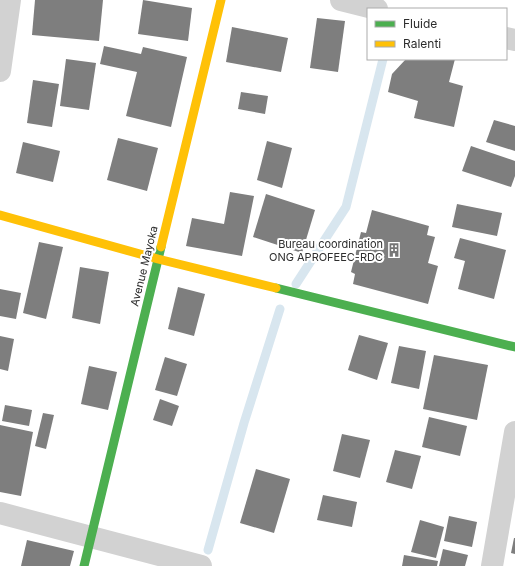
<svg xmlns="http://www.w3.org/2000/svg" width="515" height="566" viewBox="0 0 515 566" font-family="Inter,sans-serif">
  <rect width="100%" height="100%" fill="#fff"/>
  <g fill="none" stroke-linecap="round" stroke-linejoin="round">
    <g stroke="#d8e6ef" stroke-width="9">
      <path d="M296 284 346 207 383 59"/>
      <path d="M208 550 244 423 280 309"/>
    </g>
  </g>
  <g fill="#7e7e7e">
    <path d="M35 0H103L99 41 32 35Z"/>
    <path d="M143 0 192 8 188 41 138 34Z"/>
    <path d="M317 18 345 21 338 72 310 68Z"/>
    <path d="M232 27 288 38 281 72 226 62Z"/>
    <path d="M104 46 141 54 143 47 187 57 171 127 126 116 137 72 100 64Z"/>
    <path d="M66 59 96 63 89 110 60 106Z"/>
    <path d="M406 59H455L449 82 463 86 454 127 414 118 418 101 388 92 392 74Z"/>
    <path d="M33 80 59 84 52 127 27 123Z"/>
    <path d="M241 92 268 96 265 114 238 109Z"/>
    <path d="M494 120 515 126V151L486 142Z"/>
    <path d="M118 138 158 148 147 191 107 180Z"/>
    <path d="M267 141 292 148 282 188 257 180Z"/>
    <path d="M23 142 60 151 53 182 16 173Z"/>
    <path d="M471 146 515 161V176L511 187 462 171Z"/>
    <path d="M230 192 254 196 242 256 186 246 192 218 224 224Z"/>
    <path d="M266 194 315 210 302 253 253 237Z"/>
    <path d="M457 204 502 213 497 236 452 227Z"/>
    <path d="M372 210 429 226 427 235 435 237 428 263 438 266 428 304 353 284 355 274 351 272 361 232 366 233Z"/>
    <path d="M460 238 506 250 494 299 458 289 465 261 454 258Z"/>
    <path d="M39 242 63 247 46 319 23 313Z"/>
    <path d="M80 267 109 272 100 324 72 318Z"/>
    <path d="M178 287 205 294 194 336 168 329Z"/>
    <path d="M0 289 21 293 16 319 0 316Z"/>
    <path d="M359 335 388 343 377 380 348 370Z"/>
    <path d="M0 336 14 339 8 371 0 369Z"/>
    <path d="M399 346 426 351 419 389 391 383Z"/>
    <path d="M434 355 488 365 477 420 423 409Z"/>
    <path d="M165 357 187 364 177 396 155 390Z"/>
    <path d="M89 366 117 372 108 410 81 404Z"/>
    <path d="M160 399 179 406 172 426 153 420Z"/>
    <path d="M5 405 32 410 29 426 2 421Z"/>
    <path d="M43 413 54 415 46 449 35 446Z"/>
    <path d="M429 417 467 426 460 456 422 447Z"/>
    <path d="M0 425 33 432 21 496 0 492Z"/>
    <path d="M342 434 370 440 360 478 333 471Z"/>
    <path d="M395 450 421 456 412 489 386 482Z"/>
    <path d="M256 469 290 479 274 533 240 523Z"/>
    <path d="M323 495 357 502 352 527 317 520Z"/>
    <path d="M449 516 477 522 472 547 444 541Z"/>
    <path d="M420 520 444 527 436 558 411 552Z"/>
    <path d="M514 538H515V554L511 553Z"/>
    <path d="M27 540 74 551 70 566H21Z"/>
    <path d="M443 549 468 555 465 566H439Z"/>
    <path d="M404 555 438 561 437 566H402Z"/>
  </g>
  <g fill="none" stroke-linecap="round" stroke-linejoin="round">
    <g stroke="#d2d2d2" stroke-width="22">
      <path d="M341 0 377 9"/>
      <path d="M506 38 515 40"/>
      <path d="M0 71 10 0"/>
      <path d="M0 513 201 566"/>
      <path d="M492 566 515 432"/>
    </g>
    <g stroke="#4caf50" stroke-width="9">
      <path d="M276 288 515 347"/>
      <path d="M84 566 161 247"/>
    </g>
    <g stroke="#ffc107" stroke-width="9">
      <path d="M0 215 158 259 276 288"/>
      <path d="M161 247 221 0"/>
    </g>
  </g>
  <defs>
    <symbol id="building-bare" viewBox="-9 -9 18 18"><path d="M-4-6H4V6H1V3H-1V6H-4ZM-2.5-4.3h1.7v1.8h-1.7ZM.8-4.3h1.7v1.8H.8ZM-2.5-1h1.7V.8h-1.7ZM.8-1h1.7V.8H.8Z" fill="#767676" stroke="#fff" stroke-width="2.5" paint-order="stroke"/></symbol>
  </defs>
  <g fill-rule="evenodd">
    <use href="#building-bare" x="384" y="240" width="20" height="20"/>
  </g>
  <g text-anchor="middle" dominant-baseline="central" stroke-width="4" stroke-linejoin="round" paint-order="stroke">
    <g font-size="11" fill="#2d2d2d" stroke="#fff" text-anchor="end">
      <text x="383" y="244">Bureau coordination<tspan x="383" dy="13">ONG APROFEEC-RDC</tspan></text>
    </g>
    <g font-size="11" fill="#2d2d2d" stroke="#fff">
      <text transform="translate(144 266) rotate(-76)">Avenue Mayoka</text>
    </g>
  </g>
  <rect x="367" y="8" width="140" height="52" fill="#ffffff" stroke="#ababab"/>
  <rect x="375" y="21" width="20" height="6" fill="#4caf50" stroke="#ababab"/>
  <text x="403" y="28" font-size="12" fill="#2d2d2d">Fluide</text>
  <rect x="375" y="41" width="20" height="6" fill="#ffc107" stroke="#ababab"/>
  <text x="403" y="48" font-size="12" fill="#2d2d2d">Ralenti</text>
</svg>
